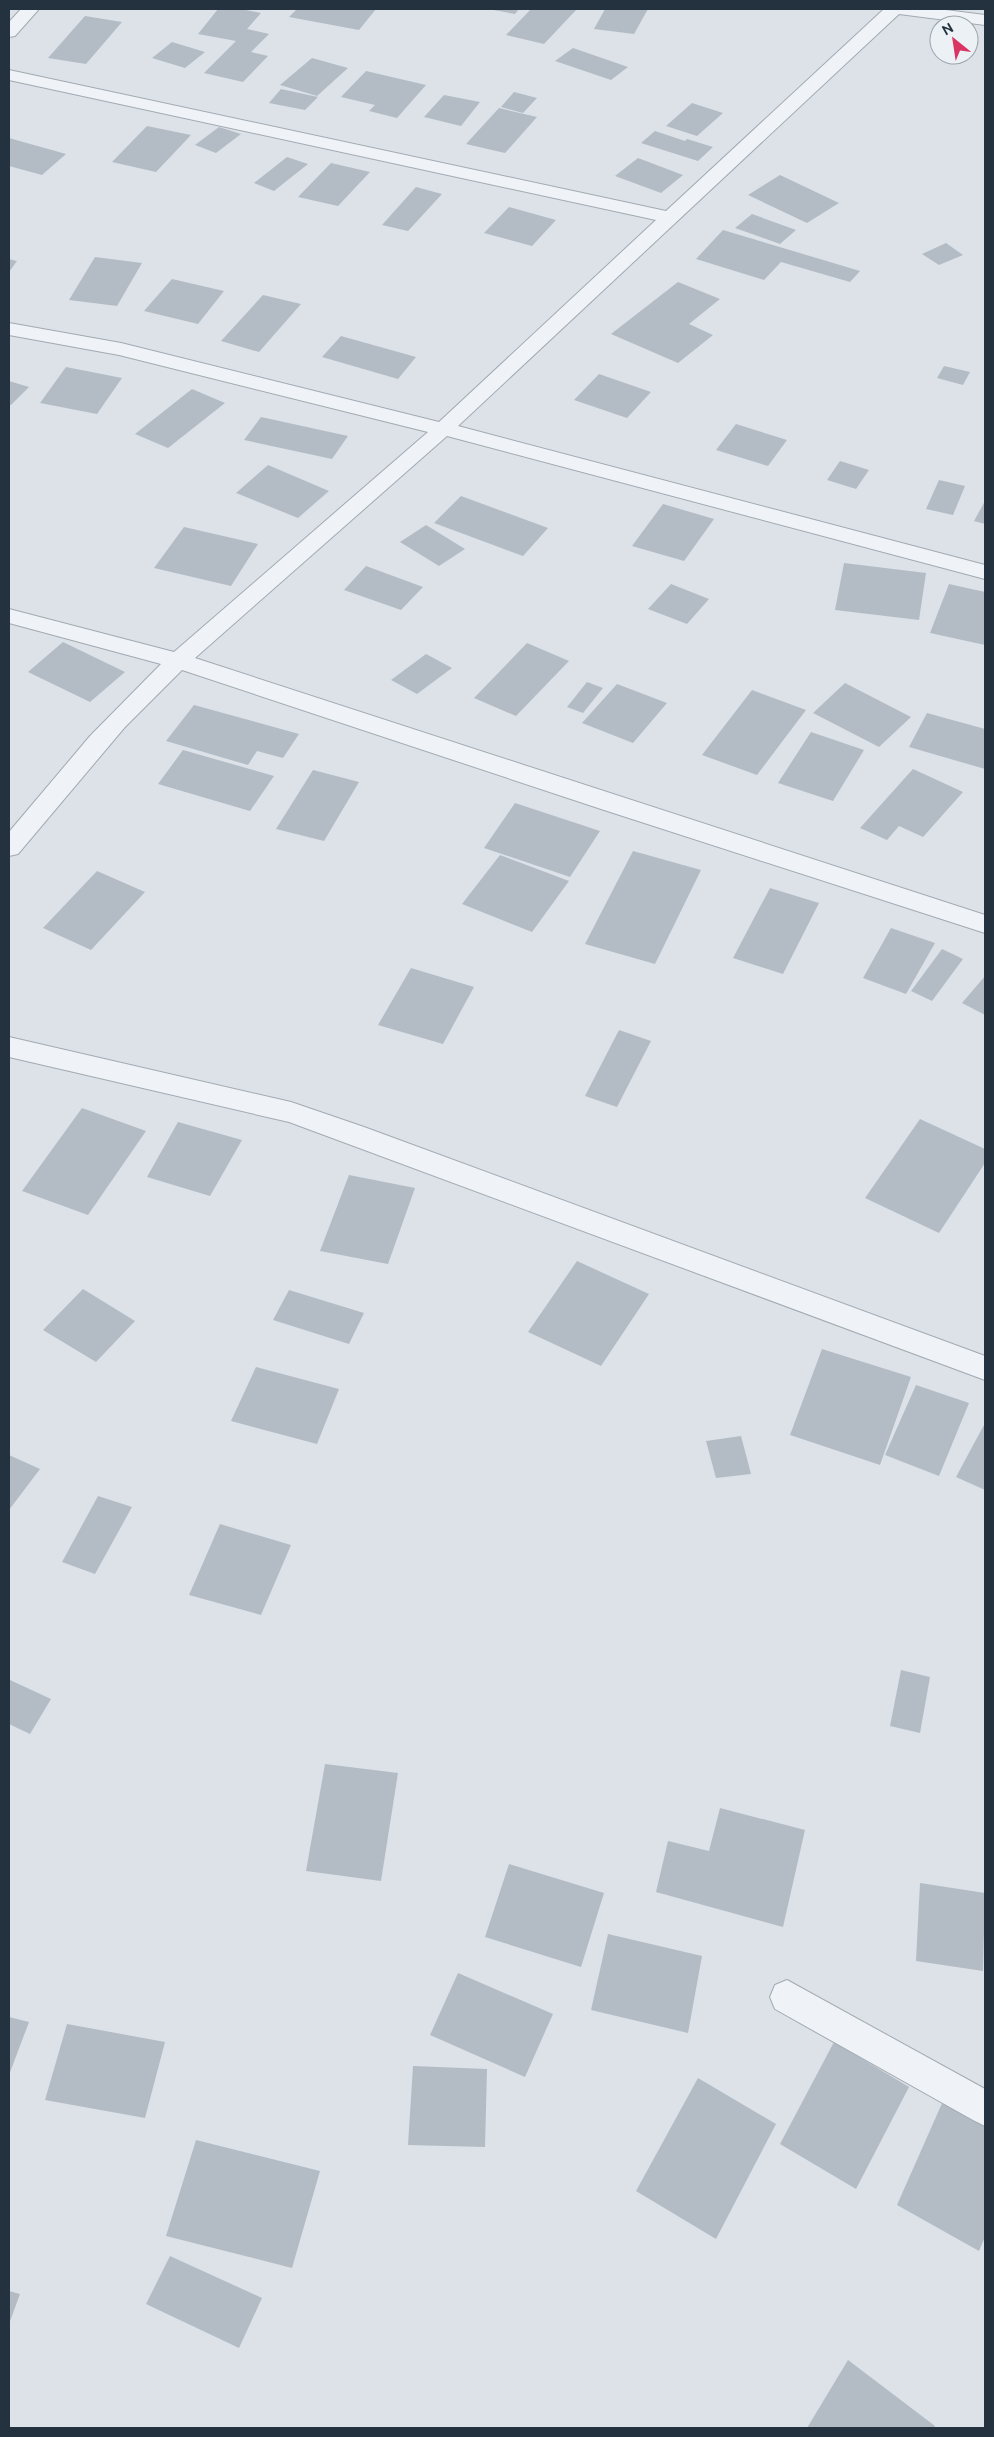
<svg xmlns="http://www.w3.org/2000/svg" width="994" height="2437" viewBox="0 0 994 2437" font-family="Ubuntu,sans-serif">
  <rect width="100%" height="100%" fill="#dce2e8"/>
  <g fill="#b3bcc5">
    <path d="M218 9H241L261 13 247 29 269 34 251 52 268 56 243 82 204 73 236 41 198 34Z"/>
    <path d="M297 9H376L359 30 289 17Z"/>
    <path d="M488 9H519L515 14Z"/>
    <path d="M531 9H577L544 44 506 35Z"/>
    <path d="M605 9H648L634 34 594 29Z"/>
    <path d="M85 16 122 22 86 64 48 58Z"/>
    <path d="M172 42 205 52 185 68 152 58Z"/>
    <path d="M573 48 628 67 611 80 555 61Z"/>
    <path d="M312 58 348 68 317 96 280 85Z"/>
    <path d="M366 71 426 85 397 118 369 111 375 105 341 97Z"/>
    <path d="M281 89 318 97 305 110 269 103Z"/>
    <path d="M514 92 537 98 523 113 501 107Z"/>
    <path d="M444 95 480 102 461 126 424 117Z"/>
    <path d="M692 103 723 113 697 136 666 126Z"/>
    <path d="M499 108 537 117 505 153 466 144Z"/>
    <path d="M147 126 191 135 156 172 112 162Z"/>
    <path d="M219 127 241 134 216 153 195 145Z"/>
    <path d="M655 131 685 141 687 139 713 147 698 161 641 143Z"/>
    <path d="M9 138 66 154 42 175 9 166Z"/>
    <path d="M287 157 308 164 274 191 254 183Z"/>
    <path d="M638 158 683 175 661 193 615 176Z"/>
    <path d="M331 163 370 172 338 206 298 197Z"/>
    <path d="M780 175 839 203 807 223 748 195Z"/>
    <path d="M416 187 442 194 408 231 382 225Z"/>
    <path d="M509 207 556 220 532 246 484 233Z"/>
    <path d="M752 214 796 230 780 244 735 228Z"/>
    <path d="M723 230 860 271 850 282 781 262 764 280 696 259Z"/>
    <path d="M946 243 963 255 939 265 922 254Z"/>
    <path d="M95 257 142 263 117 306 69 300Z"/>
    <path d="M9 259 17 261 9 272Z"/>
    <path d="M172 279 224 291 198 324 144 311Z"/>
    <path d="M678 282 720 299 689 324 713 335 678 363 611 334Z"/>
    <path d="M263 295 301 304 259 352 221 341Z"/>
    <path d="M341 336 416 357 398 379 322 357Z"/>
    <path d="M944 366 970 372 963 385 937 378Z"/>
    <path d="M66 367 122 378 97 414 40 403Z"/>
    <path d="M599 374 651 392 627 418 574 400Z"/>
    <path d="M9 381 29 387 11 405 9 404Z"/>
    <path d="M192 389 225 403 168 448 135 434Z"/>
    <path d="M261 417 348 436 332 459 244 440Z"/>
    <path d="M736 424 787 440 768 466 716 450Z"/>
    <path d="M840 461 869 470 856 489 827 480Z"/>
    <path d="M268 465 329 491 298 518 236 493Z"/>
    <path d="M939 480 965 486 953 515 926 509Z"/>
    <path d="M461 496 548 528 523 556 434 523Z"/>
    <path d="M985 501V524L974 521Z"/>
    <path d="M663 504 714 519 684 561 632 546Z"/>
    <path d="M426 525 465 549 439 566 400 542Z"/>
    <path d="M184 527 258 544 231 586 154 568Z"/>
    <path d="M844 563 926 573 919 620 835 610Z"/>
    <path d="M366 566 423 587 401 610 344 590Z"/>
    <path d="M671 584 709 599 687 624 648 609Z"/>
    <path d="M949 584 985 592V645L930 633Z"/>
    <path d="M63 642 125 672 90 702 28 672Z"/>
    <path d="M527 643 569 661 516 716 474 698Z"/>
    <path d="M426 654 452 668 417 694 391 680Z"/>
    <path d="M587 682 603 688 583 713 567 707Z"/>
    <path d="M845 683 911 717 879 747 813 713Z"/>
    <path d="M617 684 667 703 633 743 582 723Z"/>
    <path d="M752 690 806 710 757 775 702 755Z"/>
    <path d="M194 705 299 734 283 758 257 751 248 765 166 741Z"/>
    <path d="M927 713 985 729V769L909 747Z"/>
    <path d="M811 732 864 750 833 801 778 783Z"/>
    <path d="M183 750 274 776 250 811 158 784Z"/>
    <path d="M913 769 963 792 923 837 899 826 887 840 860 828Z"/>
    <path d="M313 770 359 782 324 841 276 829Z"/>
    <path d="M515 803 600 831 570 877 484 848Z"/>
    <path d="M633 851 701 870 655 964 585 944Z"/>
    <path d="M500 855 569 881 532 932 462 904Z"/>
    <path d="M97 871 145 892 91 950 43 928Z"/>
    <path d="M770 888 819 903 783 974 733 958Z"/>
    <path d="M891 928 935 943 906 994 863 978Z"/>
    <path d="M942 949 963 959 932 1001 911 991Z"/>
    <path d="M411 968 474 987 443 1044 378 1025Z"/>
    <path d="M985 976V1015L962 1003Z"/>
    <path d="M619 1030 651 1041 617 1107 585 1096Z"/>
    <path d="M82 1108 146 1131 88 1215 22 1191Z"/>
    <path d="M920 1119 985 1149V1163L939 1233 865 1198Z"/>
    <path d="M178 1122 242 1140 210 1196 147 1177Z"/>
    <path d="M349 1175 415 1188 388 1264 320 1251Z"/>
    <path d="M577 1261 649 1294 601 1366 528 1332Z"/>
    <path d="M83 1289 135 1321 96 1362 43 1330Z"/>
    <path d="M289 1290 364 1313 349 1344 273 1320Z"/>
    <path d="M822 1349 911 1377 880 1465 790 1435Z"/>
    <path d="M256 1367 339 1389 317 1444 231 1421Z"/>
    <path d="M916 1385 969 1403 939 1476 885 1455Z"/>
    <path d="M985 1423V1490L956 1477Z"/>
    <path d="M741 1436 751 1474 716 1478 706 1441Z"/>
    <path d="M9 1455 40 1469 9 1510Z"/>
    <path d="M98 1496 132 1507 95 1574 62 1562Z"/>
    <path d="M220 1524 291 1545 261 1615 189 1595Z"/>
    <path d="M901 1670 930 1677 920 1733 890 1726Z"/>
    <path d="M10 1680 51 1699 30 1734 9 1724Z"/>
    <path d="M325 1764 398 1773 381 1881 306 1871Z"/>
    <path d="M720 1808 805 1830 783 1927 656 1892 668 1841 709 1851Z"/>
    <path d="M509 1864 604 1893 581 1967 485 1937Z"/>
    <path d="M920 1883 985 1893 983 1971 916 1961Z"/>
    <path d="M608 1934 702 1956 688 2033 591 2010Z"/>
    <path d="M458 1973 553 2014 525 2077 430 2035Z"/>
    <path d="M9 2017 29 2022 9 2075Z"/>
    <path d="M67 2024 165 2042 145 2118 45 2100Z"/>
    <path d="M834 2042 909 2087 856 2189 780 2144Z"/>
    <path d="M413 2066 487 2069 485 2147 408 2145Z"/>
    <path d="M698 2078 776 2124 716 2239 636 2191Z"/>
    <path d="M943 2101 985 2123V2237L979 2251 897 2205Z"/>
    <path d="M196 2140 320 2171 292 2268 166 2236Z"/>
    <path d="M170 2256 262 2298 239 2348 146 2304Z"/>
    <path d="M9 2291 20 2294 9 2324Z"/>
    <path d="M848 2360 935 2426 934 2428H807Z"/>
  </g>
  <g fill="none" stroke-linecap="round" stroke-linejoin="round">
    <defs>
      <g id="minor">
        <path d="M21 9H39L15 36 9 37V22Z"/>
        <path d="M884 9H938L985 15V25L899 14 458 426 985 565V579L447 436 195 658 985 915V933L601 809 182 670 125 727 18 854 9 856V832L90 736 161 664 9 623V609L174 652 428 432 119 355 9 335V323L121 343 439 422 656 220 9 80V70L666 211Z"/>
        <path d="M9 1037 291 1102 364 1127 985 1356V1380L289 1122 9 1057Z"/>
        <path d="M787 1980 985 2089V2126L973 2120 775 2009 770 1997 775 1985Z"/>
      </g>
    </defs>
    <use href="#minor" stroke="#a1aab2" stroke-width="2"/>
    <use href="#minor" fill="#eff2f6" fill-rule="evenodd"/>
  </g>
  <rect width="994" height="2437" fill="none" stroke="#24323f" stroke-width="20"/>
  <g transform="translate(954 40) rotate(330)"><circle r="24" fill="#ebf1f5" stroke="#9ba5ac"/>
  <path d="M0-4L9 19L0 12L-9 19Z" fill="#d93463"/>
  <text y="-8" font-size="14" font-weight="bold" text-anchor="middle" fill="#24323f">N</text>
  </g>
</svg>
